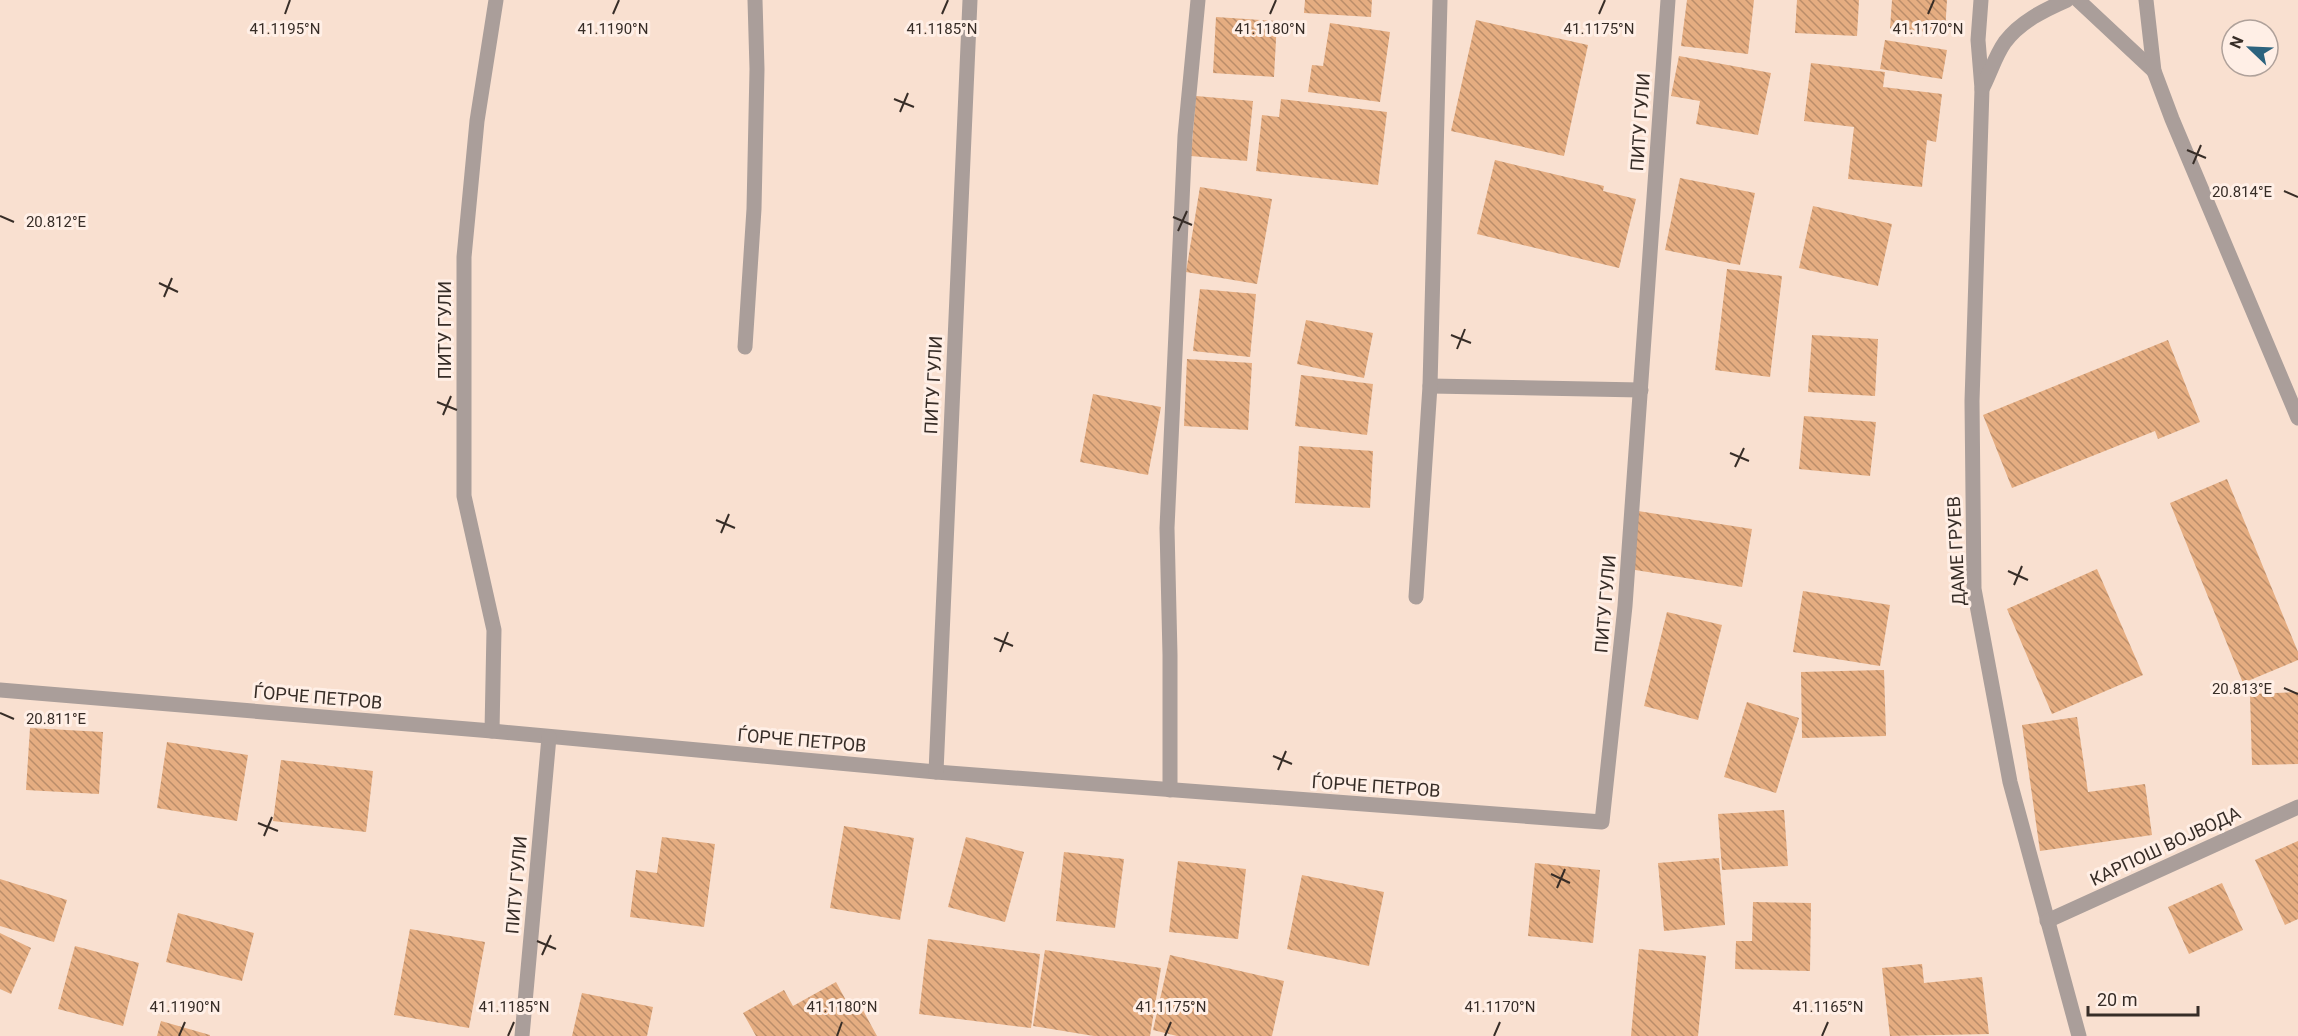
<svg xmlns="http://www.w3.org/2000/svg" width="2298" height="1036" viewBox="0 0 2298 1036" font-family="Roboto,sans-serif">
  <defs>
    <pattern id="building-back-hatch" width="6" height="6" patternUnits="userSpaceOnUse" patternTransform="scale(1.5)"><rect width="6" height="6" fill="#e5ad81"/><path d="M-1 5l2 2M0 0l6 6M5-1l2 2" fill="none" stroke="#ba8d6a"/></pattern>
  </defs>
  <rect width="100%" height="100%" fill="#f9e0d0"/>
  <g fill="url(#building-back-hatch)">
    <path d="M1305 0H1372L1371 17 1304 13Z"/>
    <path d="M1687 0H1754L1748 54 1681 46Z"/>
    <path d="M1797 0H1859L1857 36 1795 33Z"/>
    <path d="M1892 0H1947L1945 33 1890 29Z"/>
    <path d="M1216 17 1277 21 1274 77 1213 73Z"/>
    <path d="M1476 20 1588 45 1564 156 1451 131Z"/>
    <path d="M1330 23 1390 32 1380 102 1308 92 1312 65 1323 66Z"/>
    <path d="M1885 40 1947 50 1942 79 1880 69Z"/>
    <path d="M1679 56 1771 73 1758 135 1696 124 1700 101 1671 96Z"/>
    <path d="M1811 63 1885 72 1883 87 1942 94 1936 142 1927 140 1922 187 1848 179 1854 127 1804 121Z"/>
    <path d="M1196 96 1253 101 1247 161 1191 156Z"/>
    <path d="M1281 99 1387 112 1378 185 1256 171 1262 115 1279 117Z"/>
    <path d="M1495 160 1604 186 1603 191 1636 199 1619 268 1477 234Z"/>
    <path d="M1680 178 1755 193 1740 265 1665 250Z"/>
    <path d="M1200 187 1272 199 1257 284 1186 272Z"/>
    <path d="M1813 206 1892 224 1878 286 1799 268Z"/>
    <path d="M1727 269 1782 276 1770 377 1715 370Z"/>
    <path d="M1200 289 1256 294 1250 357 1193 351Z"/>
    <path d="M1306 320 1373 333 1364 378 1297 364Z"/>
    <path d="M1812 335 1878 339 1875 396 1808 392Z"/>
    <path d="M2168 340 2200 422 2158 439 2155 431 2012 488 1983 415Z"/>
    <path d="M1187 359 1252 363 1248 430 1184 426Z"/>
    <path d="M1301 375 1373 384 1367 435 1295 426Z"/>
    <path d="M1093 394 1161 407 1148 475 1080 462Z"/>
    <path d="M1804 416 1876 422 1870 476 1799 469Z"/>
    <path d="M1299 446 1373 451 1370 508 1295 503Z"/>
    <path d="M2227 479 2298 652V660L2243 683 2170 503Z"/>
    <path d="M1638 511 1752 529 1742 587 1629 569Z"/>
    <path d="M2097 569 2143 675 2052 714 2007 609Z"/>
    <path d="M1803 591 1890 605 1880 666 1793 652Z"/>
    <path d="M1667 612 1722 625 1698 720 1644 706Z"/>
    <path d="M1884 670 1886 736 1802 738 1801 672Z"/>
    <path d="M2298 692V764L2252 765 2250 694Z"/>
    <path d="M1747 702 1799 718 1776 793 1724 777Z"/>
    <path d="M2077 717 2088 792 2145 784 2152 835 2040 851 2022 725Z"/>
    <path d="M30 728 103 732 99 794 26 790Z"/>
    <path d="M167 742 248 755 237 821 157 808Z"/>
    <path d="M281 760 373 771 366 832 273 821Z"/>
    <path d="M1784 810 1788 866 1722 870 1718 814Z"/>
    <path d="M844 826 914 838 900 920 830 908Z"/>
    <path d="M662 837 715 844 704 927 630 917 636 870 657 873Z"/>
    <path d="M966 837 1024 852 1005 922 948 907Z"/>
    <path d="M2298 841V919L2285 925 2255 860Z"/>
    <path d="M1064 852 1124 859 1115 928 1056 921Z"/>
    <path d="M1719 858 1725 925 1664 931 1658 863Z"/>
    <path d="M1178 861 1246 869 1238 939 1169 932Z"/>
    <path d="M1535 863 1600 870 1593 943 1528 936Z"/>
    <path d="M1302 875 1384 892 1369 966 1287 949Z"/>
    <path d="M0 879 67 900 54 942 0 926Z"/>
    <path d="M2222 883 2243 930 2189 954 2168 907Z"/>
    <path d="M1753 902 1811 903 1810 971 1735 969 1736 941H1752Z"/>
    <path d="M178 913 254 933 242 981 166 962Z"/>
    <path d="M410 929 485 942 469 1028 394 1015Z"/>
    <path d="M0 933 31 948 11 994 0 989Z"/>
    <path d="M928 939 1040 954 1031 1028 919 1014Z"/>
    <path d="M75 946 139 963 123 1026 58 1009Z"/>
    <path d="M1639 949 1706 956 1698 1036H1631Z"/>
    <path d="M1045 950 1161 968 1150 1036H1094L1033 1026Z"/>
    <path d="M1170 955 1284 981 1272 1036H1177L1153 1030Z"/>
    <path d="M1922 964 1924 983 1982 977 1989 1034 1890 1036 1882 968Z"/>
    <path d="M836 982 850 1008 859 1003 877 1036H756L743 1013 784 990 793 1006Z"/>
    <path d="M582 993 653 1007 647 1036H572Z"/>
    <path d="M161 1021 210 1035V1036H157Z"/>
  </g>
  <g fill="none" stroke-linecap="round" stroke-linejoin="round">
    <g stroke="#aa9e9a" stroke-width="15">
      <path d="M1981 0 1978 40 1982 89 1972 401 1974 589 2010 782 2079 1036"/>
      <path d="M2078 0 2154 71"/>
      <path d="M2146 0 2154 71 2172 119 2298 418"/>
      <path d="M1982 89C1990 74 1995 56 2005 42 2020 22 2044 10 2067 0"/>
      <path d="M745 347 754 209 757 69 755 0"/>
      <path d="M1430 386 1641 390"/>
      <path d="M1416 597 1430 386 1440 0"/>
      <path d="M0 690 492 731 936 772 1602 822 1625 606 1668 0"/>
      <path d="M492 731 494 630 464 496V257L477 121 496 0"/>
      <path d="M936 772 970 0"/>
      <path d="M1170 790V655L1167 528 1185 136 1198 0"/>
      <path d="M2047 921 2298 807"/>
      <path d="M522 1036 549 737"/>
    </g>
  </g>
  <path fill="none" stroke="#372d27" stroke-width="2" d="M285 14 290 0M613 14 619 0M942 14 948 0M1270 14 1276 0M1599 14 1605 0M1928 14 1934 0M894 99 914 107M900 112 908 93M2187 150 2206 158M2193 164 2201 145M2284 191 2298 197M0 216 14 222M1173 217 1192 225M1178 231 1187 211M159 283 178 292M164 297 172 278M1451 335 1471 343M1457 349 1465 329M437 402 457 410M443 415 451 396M1730 453 1749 461M1735 467 1744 448M716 520 735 528M721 533 729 514M2008 571 2028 580M2014 585 2022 566M994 638 1013 646M1000 652 1008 632M2284 688 2298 694M0 713 14 719M1273 756 1292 764M1278 770 1286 751M258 823 278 831M264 836 272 817M1551 874 1570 883M1557 888 1565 869M537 941 556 949M542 955 551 935M179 1036 185 1022M508 1036 514 1022M837 1036 842 1022M1165 1036 1171 1022M1494 1036 1500 1022M1822 1036 1828 1022"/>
  <g text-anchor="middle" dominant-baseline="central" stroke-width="6" stroke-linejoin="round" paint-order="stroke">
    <g font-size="18" fill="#372d27" stroke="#ffefe6">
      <text transform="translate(1640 122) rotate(-86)">ПИТУ ГУЛИ</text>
      <text transform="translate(444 330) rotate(-90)">ПИТУ ГУЛИ</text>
      <text transform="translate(933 385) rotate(-87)">ПИТУ ГУЛИ</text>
      <text transform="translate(1956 551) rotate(-93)">ДАМЕ ГРУЕВ</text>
      <text transform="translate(1605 604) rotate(-85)">ПИТУ ГУЛИ</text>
      <text transform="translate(318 697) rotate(5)">ЃОРЧЕ ПЕТРОВ</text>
      <text transform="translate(802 740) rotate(5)">ЃОРЧЕ ПЕТРОВ</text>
      <text transform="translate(1376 786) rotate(4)">ЃОРЧЕ ПЕТРОВ</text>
      <text transform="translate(2165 846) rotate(-25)">КАРПОШ ВОЈВОДА</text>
      <text transform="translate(516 885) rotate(-85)">ПИТУ ГУЛИ</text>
    </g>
  </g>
  <g font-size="15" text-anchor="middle" fill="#372d27" stroke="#ffefe6" stroke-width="6" stroke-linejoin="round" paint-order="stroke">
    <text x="285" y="34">41.1195°N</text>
    <text x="613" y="34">41.1190°N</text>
    <text x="942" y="34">41.1185°N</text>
    <text x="1928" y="34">41.1170°N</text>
    <text x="1270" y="34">41.1180°N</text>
    <text x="1599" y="34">41.1175°N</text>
    <text x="2242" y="197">20.814°E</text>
    <text x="56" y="227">20.812°E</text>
    <text x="2242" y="694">20.813°E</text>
    <text x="56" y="724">20.811°E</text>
    <text x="185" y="1012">41.1190°N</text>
    <text x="514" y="1012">41.1185°N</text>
    <text x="842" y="1012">41.1180°N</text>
    <text x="1171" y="1012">41.1175°N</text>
    <text x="1500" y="1012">41.1170°N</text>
    <text x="1828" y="1012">41.1165°N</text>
  </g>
  <g transform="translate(2250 48) rotate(293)"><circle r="28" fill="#ffefe6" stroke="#afa19a" stroke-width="1.5"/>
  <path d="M0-4.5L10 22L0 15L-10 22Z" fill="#2c637e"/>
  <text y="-9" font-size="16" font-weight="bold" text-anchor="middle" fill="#372d27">N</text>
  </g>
  <path d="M2088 1006v9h110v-9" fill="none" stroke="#372d27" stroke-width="3"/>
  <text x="2097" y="1006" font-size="18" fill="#372d27" stroke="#ffefe6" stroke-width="4.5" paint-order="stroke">20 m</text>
</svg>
